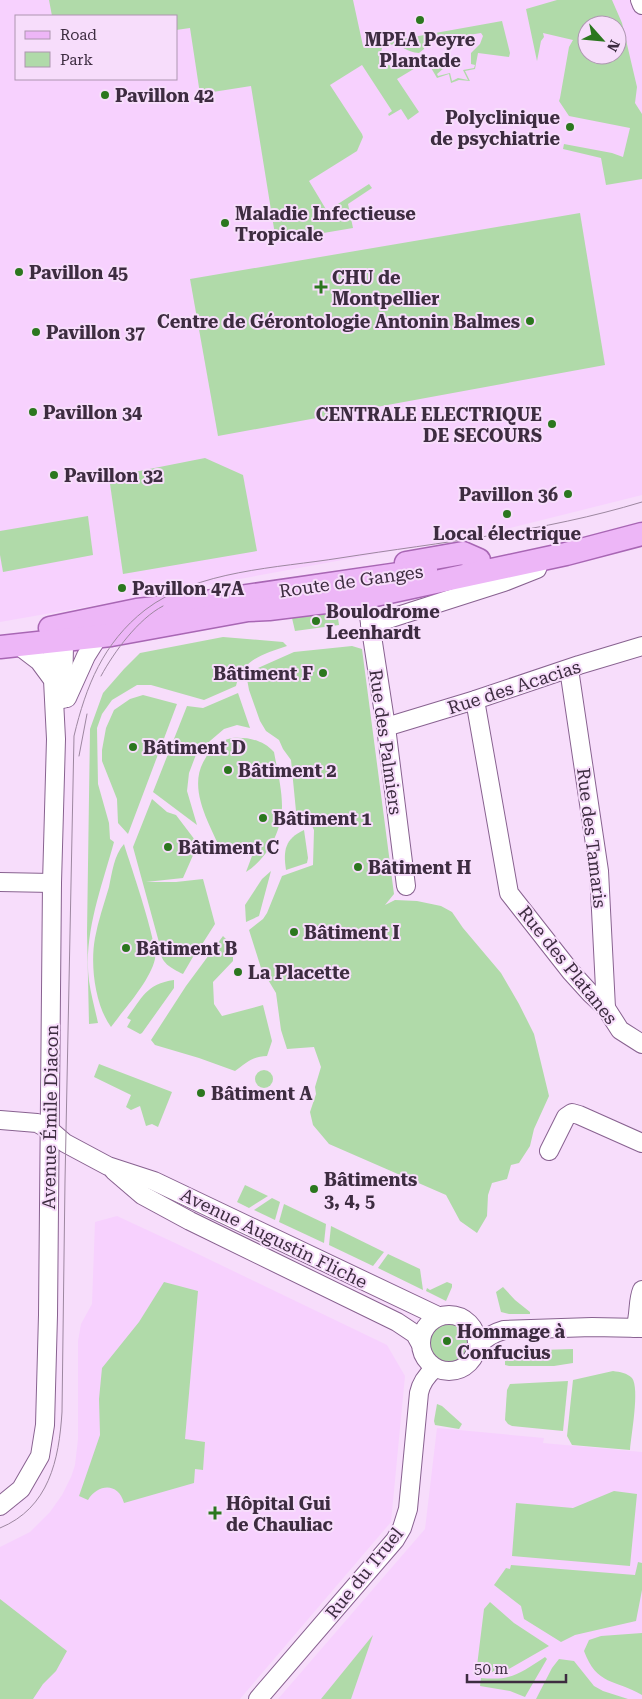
<svg xmlns="http://www.w3.org/2000/svg" width="642" height="1699" viewBox="0 0 642 1699" font-family="'Roboto Serif',serif">
  <rect width="100%" height="100%" fill="#f7ddfb"/>
  <g fill="#f7d1fe" fill-rule="evenodd">
    <path d="M0 0H642V495L494 532 137 598 0 622ZM16 16H176V79H16ZM587 25H617V55H587Z"/>
    <path d="M117 1216 173 1242 387 1345 405 1376 391 1522 240 1699H0V1547L30 1532 50 1512 62 1495 71 1477 75 1465 78 1439V1341L81 1324 92 1304 95 1222Z"/>
    <path d="M437 1428 544 1438 543 1443 642 1452V1699H278L425 1529Z"/>
  </g>
  <g fill="#b0daa9" fill-rule="evenodd">
    <path d="M49 0H353L363 46 502 21 510 53 509 57 478 53 475 69 465 71 470 81 459 80 451 83 449 74 437 78 427 61 397 79 419 112 408 120 401 109 389 116 388 114 392 111 362 65 330 85 362 134 363 137 357 151 309 181 327 211 369 184 372 188 348 204 353 228 276 241 251 86 200 94 190 28 176 30V16H52ZM481 33 483 36 480 44 471 53V64L475 65 474 68 463 70 468 80 458 78 452 81 450 73 438 76 437 74 444 68C444 64 443 62 438 59 422 49 410 65 396 68L384 63 380 57 382 48C399 38 403 53 419 53L424 49 425 42Z"/>
    <path d="M557 0H612L622 23 637 87 635 103 642 114V179L606 185 601 158 563 149 564 144 612 153 623 157 630 128 569 116 559 101 560 98 569 47 573 40 543 33 544 37 541 41 537 61 526 9ZM587 25H617V55H587Z"/>
    <path d="M580 213 605 365 218 436 190 279Z"/>
    <path d="M205 458 243 475 257 551 123 574 109 477Z"/>
    <path d="M88 516 93 555 3 572 0 555V531Z"/>
    <path d="M337 612 339 625 295 631 292 618Z"/>
    <path d="M223 637 283 642 287 646C264 654 242 659 236 686L204 700 151 685H137L112 700 102 714 97 728 98 784 109 823 110 839 114 842C102 886 83 934 89 981 91 995 95 1009 98 1023L89 1024 87 933 90 729 103 693 124 669 140 653Z"/>
    <path d="M352 646 362 649 394 894 385 905 395 900 417 901 441 906 452 912 463 928 501 973 519 1004 534 1034 549 1096 534 1129 530 1146 519 1163 511 1165 507 1179 492 1183 488 1195 487 1216 477 1233 460 1221 446 1195 329 1144 313 1125 310 1112 316 1094 315 1087 321 1067 314 1047 287 1049 281 1030 276 993 261 968 249 930 263 919 267 913 282 876 313 865 314 830 307 816 296 811 291 760 283 749 279 740 266 731 260 721 249 690 247 679 258 668 294 652Z"/>
    <path d="M238 693 250 728 237 725 224 729 197 752 189 773 187 791 197 825 153 792 187 706 203 708Z"/>
    <path d="M143 695 177 704 128 834 118 823 117 799 102 761V750L106 728 114 710 130 699Z"/>
    <path d="M232 738C248 737 263 740 274 752 277 769 282 788 282 806 282 831 267 859 246 872L252 856 235 849 233 853 223 855C211 826 186 789 205 759 211 747 219 741 232 738Z"/>
    <path d="M152 799 167 812 176 815 198 844 183 878 146 882H176L203 879 215 924 199 949 160 946 133 847Z"/>
    <path d="M304 830 308 858 307 863 286 870C283 850 285 839 304 830Z"/>
    <path d="M124 844C130 864 158 943 155 959 150 981 125 1008 111 1027 95 1005 90 965 95 938 98 921 104 904 109 887 112 873 114 855 124 844Z"/>
    <path d="M271 871 259 916 246 922 245 905 262 879Z"/>
    <path d="M223 936 233 946V961L213 982 214 1004 222 1016 263 1005 272 1041 267 1056C253 1056 246 1063 235 1071L199 1058 155 1045 151 1040 186 986Z"/>
    <path d="M160 948 197 950 183 974C171 968 160 963 160 948Z"/>
    <path d="M174 980V988L142 1033 140 1034 127 1027 131 1020 127 1018C142 998 146 984 174 980Z"/>
    <path d="M99 1064 172 1092 158 1127 152 1124 146 1126 140 1106 131 1110 126 1107 131 1095 94 1077Z"/>
    <circle cx="264" cy="1079" r="9"/>
    <path d="M245 1185 268 1196 249 1208 237 1202Z"/>
    <path d="M272 1198 280 1202 275 1220 254 1210Z"/>
    <path d="M284 1204 326 1224 324 1243 279 1222Z"/>
    <path d="M331 1226 384 1252 373 1266 329 1245Z"/>
    <path d="M388 1254 420 1269 423 1290 378 1268Z"/>
    <path d="M164 1282 198 1291 185 1439 205 1442 203 1470 195 1469 194 1483 124 1503C118 1482 98 1484 88 1500L79 1496 100 1435 99 1399 102 1368 139 1322Z"/>
    <path d="M447 1282 452 1284V1287L446 1301 426 1291 427 1288 430 1290Z"/>
    <path d="M503 1287 515 1300 530 1312V1314H509L501 1312 496 1292Z"/>
    <circle cx="449" cy="1343" r="21"/>
    <path d="M573 1349V1363L554 1366H509L505 1365V1351Z"/>
    <path d="M613 1371C620 1372 627 1373 632 1378 640 1388 631 1436 630 1450L572 1445 567 1436 573 1380Z"/>
    <path d="M568 1381 563 1431 512 1426 508 1424 505 1420 507 1390 510 1384Z"/>
    <path d="M437 1404 442 1406 462 1424 459 1429 435 1425 434 1421Z"/>
    <path d="M614 1491 637 1494 630 1566 512 1556 516 1503 573 1508Z"/>
    <path d="M638 1562 642 1563V1590L636 1621 575 1635 561 1642 524 1619 521 1606 494 1585 506 1568 510 1569 511 1565 635 1575Z"/>
    <path d="M0 1599 67 1651 56 1671 43 1684 33 1699H0Z"/>
    <path d="M490 1602 514 1623 549 1646 507 1670 476 1674 484 1609Z"/>
    <path d="M642 1633V1695C615 1679 597 1686 584 1651L589 1640 601 1636Z"/>
    <path d="M373 1635 351 1699H321Z"/>
    <path d="M545 1657 547 1659 525 1697 510 1691 480 1686 481 1678C512 1681 520 1673 545 1657Z"/>
    <path d="M559 1659 574 1661 594 1686 603 1691 628 1699H536L552 1668Z"/>
  </g>
  <g fill="none" stroke-linecap="round" stroke-linejoin="round">
    <defs>
      <g id="minor">
        <path d="M640 0 642 5"/>
        <path d="M366 597 386 727 406 886"/>
        <path d="M370 624 382 621 504 582 537 569 538 566"/>
        <path d="M569 669 599 871 606 1008"/>
        <path d="M53 680V646L59 640 64 644 63 699"/>
        <path d="M67 698 86 656 98 637"/>
        <path d="M475 700 509 893 571 972 591 994 606 1008 620 1030 642 1044"/>
        <path d="M386 727 475 700 579 665 642 646"/>
        <path d="M0 882 52 883"/>
        <path d="M0 1120 37 1123 50 1130 65 1143 108 1166 154 1181 438 1316"/>
        <path d="M549 1151 566 1117 572 1113 579 1115 642 1143"/>
        <path d="M114 1171 142 1195 190 1221 397 1322 415 1334 420 1343"/>
        <circle cx="449" cy="1343" r="28"/>
        <path d="M635 1328C640 1315 637 1302 642 1290"/>
        <path d="M477 1346C485 1338 493 1333 504 1330L592 1327 642 1328"/>
        <path d="M0 1506 21 1489 40 1456 45 1425 48 1315 52 883 56 739 53 680 39 661 18 645"/>
        <path d="M258 1699 395 1540 402 1528 408 1509 419 1393C421 1383 427 1375 435 1368"/>
      </g>
      <g id="major">
        <path d="M406 563 463 553 479 560"/>
        <path d="M50 628 137 610 192 604 426 570"/>
        <path d="M0 647 111 635 248 610 269 609 366 597 566 554 642 534"/>
      </g>
    </defs>
    <use href="#minor" stroke="#886290" stroke-width="20"/>
    <use href="#major" stroke="#a866b4" stroke-width="25"/>
    <use href="#minor" stroke="#fff" stroke-width="18"/>
    <use href="#major" stroke="#edb6f7" stroke-width="22"/>
    <g stroke="#9d87a0" stroke-width="1">
      <path d="M101 676C114 652 138 619 163 606"/>
      <path d="M79 756 87 714"/>
      <path d="M0 1528C49 1508 59 1460 62 1412L65 1181 74 736C86 686 103 643 145 610 197 570 278 568 340 558 442 542 543 532 642 502"/>
    </g>
  </g>
  <g fill="#2b771e" stroke="#f7ddfb" stroke-width="2">
    <circle cx="420" cy="20" r="5"/>
    <circle cx="105" cy="95" r="5"/>
    <circle cx="570" cy="127" r="5"/>
    <circle cx="225" cy="223" r="5"/>
    <circle cx="19" cy="272" r="5"/>
    <path d="M318.5 279.5h5v5h5v5h-5v5h-5v-5h-5v-5h5z"/>
    <circle cx="530" cy="321" r="5"/>
    <circle cx="36" cy="332" r="5"/>
    <circle cx="33" cy="412" r="5"/>
    <circle cx="552" cy="424" r="5"/>
    <circle cx="54" cy="475" r="5"/>
    <circle cx="568" cy="494" r="5"/>
    <circle cx="507" cy="514" r="5"/>
    <circle cx="122" cy="588" r="5"/>
    <circle cx="316" cy="621" r="5"/>
    <circle cx="323" cy="673" r="5"/>
    <circle cx="133" cy="747" r="5"/>
    <circle cx="228" cy="770" r="5"/>
    <circle cx="263" cy="818" r="5"/>
    <circle cx="168" cy="847" r="5"/>
    <circle cx="358" cy="867" r="5"/>
    <circle cx="294" cy="932" r="5"/>
    <circle cx="126" cy="948" r="5"/>
    <circle cx="238" cy="972" r="5"/>
    <circle cx="201" cy="1093" r="5"/>
    <circle cx="314" cy="1189" r="5"/>
    <circle cx="447" cy="1341" r="5"/>
    <path d="M212.5 1505.5h5v5h5v5h-5v5h-5v-5h-5v-5h5z"/>
  </g>
  <g text-anchor="middle" dominant-baseline="central" stroke-width="4" stroke-linejoin="round" paint-order="stroke">
    <g font-size="18" font-weight="bold" fill="#3d2c40" stroke="#f7ddfb" text-anchor="start">
      <text x="420" y="39" text-anchor="middle">MPEA Peyre<tspan x="420" dy="21">Plantade</tspan></text>
      <text x="115" y="95">Pavillon 42</text>
      <text x="560" y="117" text-anchor="end">Polyclinique<tspan x="560" dy="21">de psychiatrie</tspan></text>
      <text x="235" y="213">Maladie Infectieuse<tspan x="235" dy="21">Tropicale</tspan></text>
      <text x="29" y="272">Pavillon 45</text>
      <text x="332" y="277">CHU de<tspan x="332" dy="21">Montpellier</tspan></text>
      <text x="520" y="321" text-anchor="end">Centre de Gérontologie Antonin Balmes</text>
      <text x="46" y="332">Pavillon 37</text>
      <text x="43" y="412">Pavillon 34</text>
      <text x="542" y="414" text-anchor="end">CENTRALE ELECTRIQUE<tspan x="542" dy="21">DE SECOURS</tspan></text>
      <text x="64" y="475">Pavillon 32</text>
      <text x="558" y="494" text-anchor="end">Pavillon 36</text>
      <text x="507" y="533" text-anchor="middle">Local électrique</text>
      <text x="132" y="588">Pavillon 47A</text>
      <text x="326" y="611">Boulodrome<tspan x="326" dy="21">Leenhardt</tspan></text>
      <text x="313" y="673" text-anchor="end">Bâtiment F</text>
      <text x="143" y="747">Bâtiment D</text>
      <text x="238" y="770">Bâtiment 2</text>
      <text x="273" y="818">Bâtiment 1</text>
      <text x="178" y="847">Bâtiment C</text>
      <text x="368" y="867">Bâtiment H</text>
      <text x="304" y="932">Bâtiment I</text>
      <text x="136" y="948">Bâtiment B</text>
      <text x="248" y="972">La Placette</text>
      <text x="211" y="1093">Bâtiment A</text>
      <text x="324" y="1179">Bâtiments<tspan x="324" dy="21">3, 4, 5</tspan></text>
      <text x="457" y="1331">Hommage à<tspan x="457" dy="21">Confucius</tspan></text>
      <text x="226" y="1503">Hôpital Gui<tspan x="226" dy="21">de Chauliac</tspan></text>
    </g>
    <g font-size="18" fill="#3d2c40" stroke="#f7ddfb">
      <text transform="translate(351 581) rotate(-8)">Route de Ganges</text>
      <text transform="translate(514 687) rotate(-18)">Rue des Acacias</text>
      <text transform="translate(386 742) rotate(82)">Rue des Palmiers</text>
      <text transform="translate(592 838) rotate(83)">Rue des Tamaris</text>
      <text transform="translate(568 965) rotate(51)">Rue des Platanes</text>
      <text transform="translate(50 1117) rotate(-89)">Avenue Émile Diacon</text>
      <text transform="translate(274 1238) rotate(26)">Avenue Augustin Fliche</text>
      <text transform="translate(364 1573) rotate(-51)">Rue du Truel</text>
    </g>
  </g>
  <rect x="15" y="15" width="162" height="65" fill="#f7ddfb" stroke="#ad96b0"/>
  <rect x="25" y="31" width="25" height="8" fill="#edb6f7" stroke="#ad96b0"/>
  <text x="60" y="40" font-size="15" fill="#3d2c40">Road</text>
  <rect x="25" y="52" width="25" height="15" fill="#b0daa9" stroke="#ad96b0"/>
  <text x="60" y="65" font-size="15" fill="#3d2c40">Park</text>
  <g transform="translate(602 40) rotate(117)"><circle r="24" fill="#f7ddfb" stroke="#ad96b0"/>
  <path d="M0-4L9 19L0 12L-9 19Z" fill="#2b771e"/>
  <text y="-8" font-size="14" font-weight="bold" text-anchor="middle" fill="#3d2c40">N</text>
  </g>
  <path d="M467 1674v8h99v-8" fill="none" stroke="#3d2c40" stroke-width="2.5"/>
  <text x="474" y="1674" font-size="15" fill="#3d2c40" stroke="#f7ddfb" stroke-width="4" paint-order="stroke">50 m</text>
</svg>
